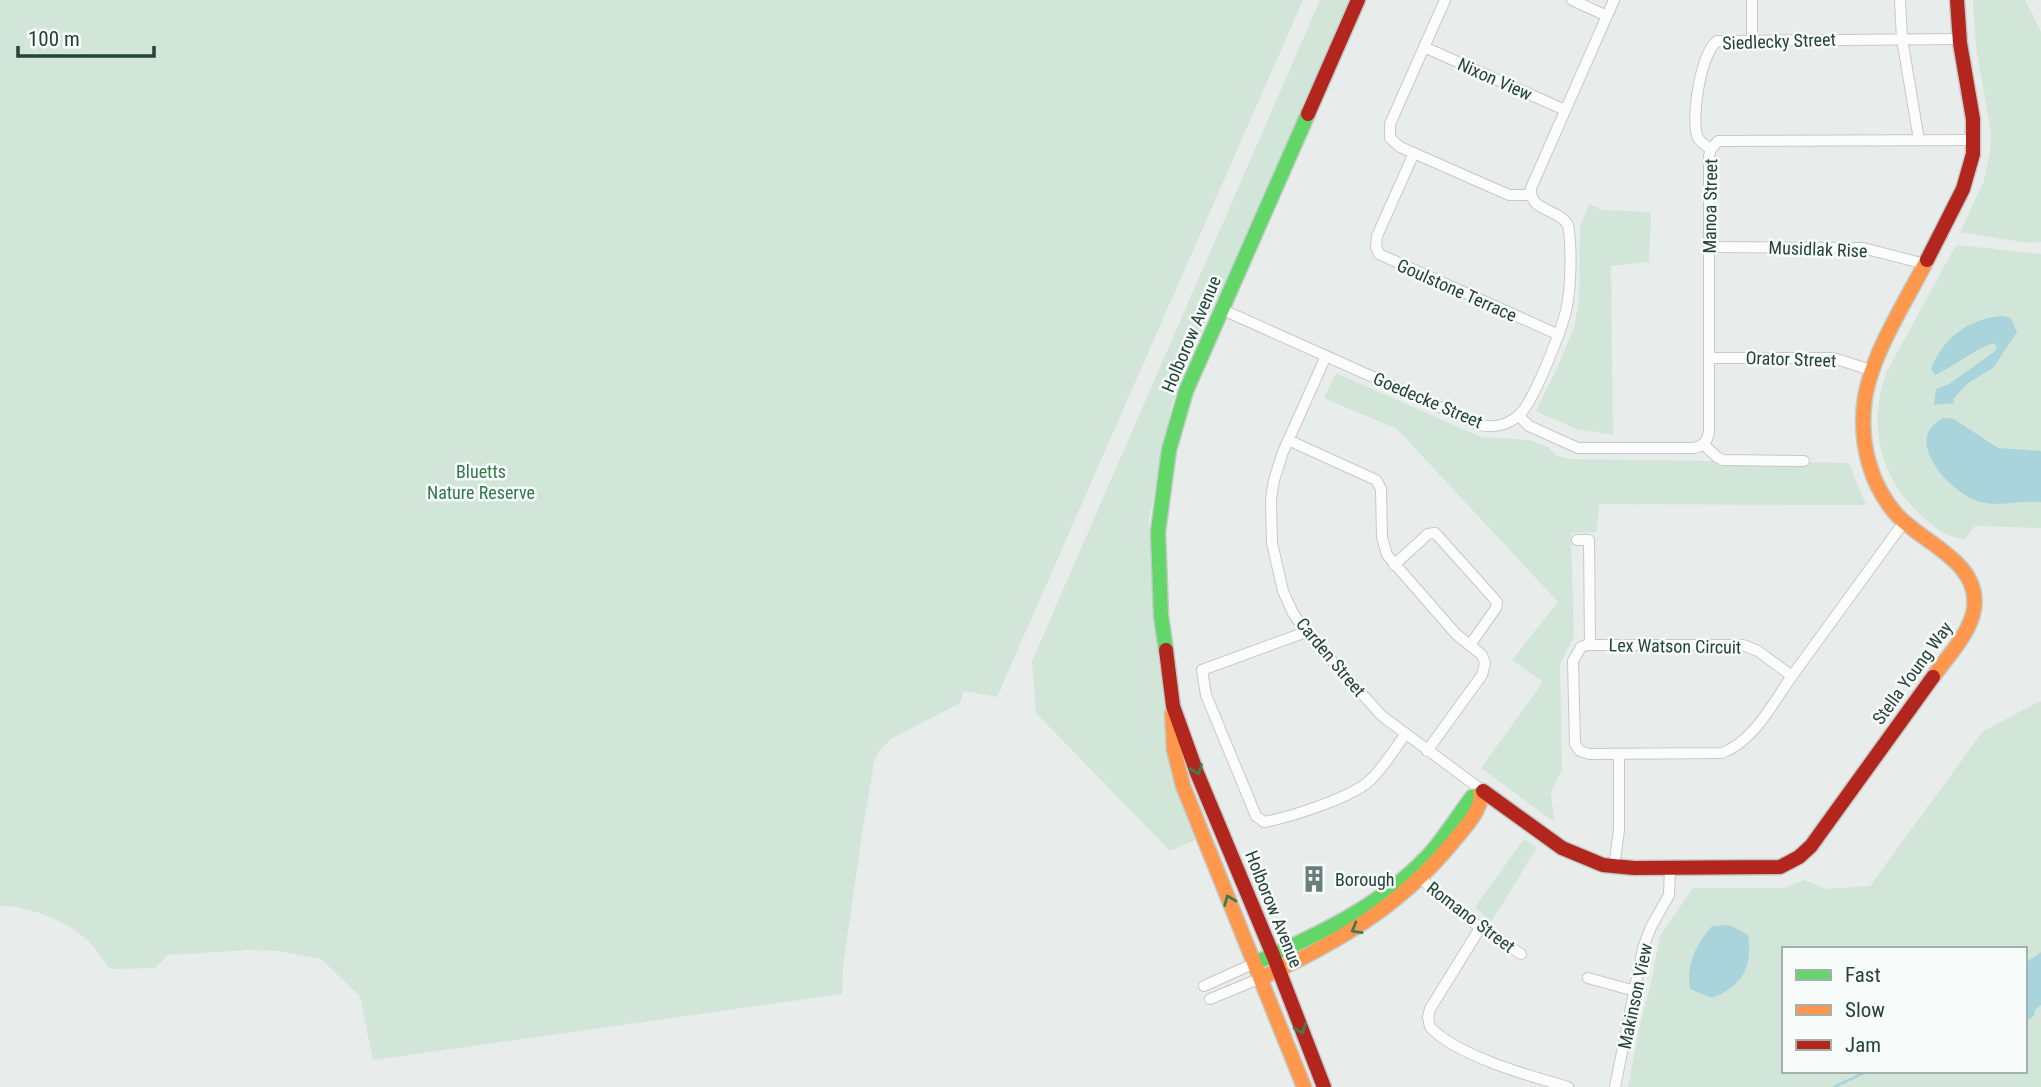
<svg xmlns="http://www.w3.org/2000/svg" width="2041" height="1087" viewBox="0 0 2041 1087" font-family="'Roboto Condensed',sans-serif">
  <rect width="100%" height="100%" fill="#e8edeb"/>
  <g fill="#d1e6d8" fill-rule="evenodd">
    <path d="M0 0H1303L997 697 964 691 960 703 891 739 882 748 875 758 862 834 843 966 842 994 373 1060 360 996 321 959 278 951 250 950 168 955 155 968 110 969C102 959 95 947 86 939 67 921 26 905 0 906Z"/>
    <path d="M1320 0H1351L1262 204 1193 348 1172 404 1149 520 1158 655 1173 779 1195 840 1170 851 1036 713 1032 661Z"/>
    <path d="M1973 0H2025L2041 32V242L2028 243 1960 232 1984 181 1990 151 1991 133 1976 48Z"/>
    <path d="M1589 204 1603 210 1651 212 1649 262 1611 266 1613 435 1576 429 1536 411 1558 366 1574 328 1579 301 1580 227Z"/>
    <path d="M1956 245 2041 254V528L1975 526 1965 539C1947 538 1936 529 1923 517 1879 478 1868 428 1886 373Z"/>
    <path d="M1336 373 1481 437 1530 440 1548 447 1557 456 1570 459 1849 463 1866 505 1599 504 1597 532 1571 533 1574 636 1560 665 1562 770 1551 792 1554 822 1481 768 1543 682 1512 660 1558 602 1397 429 1324 398Z"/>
    <path d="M2041 701V1087H1628L1640 1024 1651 983 1660 936 1693 888H1785L1804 880 1827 889 1870 886 1983 731ZM1784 949H2025V1071H1784Z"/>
    <path d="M1524 839 1537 848 1491 922 1475 907Z"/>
  </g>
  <g fill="#a9d4db">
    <path d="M2003 316 2011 318 2017 332 1993 368 1968 383 1953 399 1954 403 1934 405 1936 389 1949 384 1994 352 1997 347 1993 343C1972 351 1955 366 1935 375L1931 369C1943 338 1969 318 2003 316Z"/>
    <path d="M1944 418 1954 419 1998 448 2041 451V502C2021 500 2000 507 1980 502 1951 494 1899 438 1944 418Z"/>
    <path d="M1729 925 1748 935C1753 967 1742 986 1712 998L1690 989C1686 963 1696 945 1712 926Z"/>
    <path d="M2041 952V1005L2035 1010 2034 1016 2025 1022V963Z"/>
  </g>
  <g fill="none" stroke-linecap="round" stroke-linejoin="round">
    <path stroke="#a9d4db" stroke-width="2.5" d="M1834 1087 1868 1071"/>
    <defs>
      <g id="street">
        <path d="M1445 0 1390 124V138L1400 147 1509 195H1530"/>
        <path d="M1572 0 1607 16"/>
        <path d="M1900 0 1902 39 1919 140"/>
        <path d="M1752 39V0"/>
        <path d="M1424 47 1565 110"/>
        <path d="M1711 149C1706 146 1701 143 1698 138 1690 119 1701 53 1717 41L1959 39"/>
        <path d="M1414 153 1377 236 1376 247 1379 254 1559 335"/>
        <path d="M1709 247 1863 248 1925 264"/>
        <path d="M1221 309 1480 425C1494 428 1509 425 1520 414 1534 401 1563 327 1567 306 1571 284 1572 247 1568 225 1558 208 1529 212 1531 188L1614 0"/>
        <path d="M1326 356 1283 452 1274 480 1271 499 1272 543 1283 591 1293 613 1306 632 1382 716 1483 791"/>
        <path d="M1709 358H1833L1871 370"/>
        <path d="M1519 416 1529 426 1578 448H1693C1703 447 1708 441 1709 431V156L1711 149 1718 141 1975 140"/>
        <path d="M1288 440 1376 480 1381 489 1382 537 1387 555 1456 634 1482 655 1485 663 1482 675 1427 751"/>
        <path d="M1703 444 1717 457 1723 460 1804 461"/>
        <path d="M1577 540H1589L1590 645"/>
        <path d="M1394 565 1428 534 1435 533 1438 536 1497 602 1496 608 1470 645"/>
        <path d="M1306 632 1202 670 1206 695 1256 816 1264 822C1291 817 1346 799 1367 783 1380 773 1395 748 1405 735"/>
        <path d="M1792 676C1773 703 1754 741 1722 753L1589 754 1580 751 1575 744 1573 661 1581 647 1587 645H1743L1758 651 1792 676 1904 522"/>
        <path d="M1614 867 1619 830V754"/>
        <path d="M1421 879 1480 928 1521 954"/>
        <path d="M1480 928 1430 1009 1428 1017 1430 1027C1457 1056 1530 1076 1568 1087"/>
        <path d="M1588 978 1635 991"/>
        <path d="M1204 986 1255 963"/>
        <path d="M1210 999 1261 978"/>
        <path d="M1615 1087 1643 948 1651 927 1669 895 1670 868"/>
      </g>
      <g id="fast">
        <path d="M1166 650 1161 616 1158 532 1169 450 1186 391 1308 114"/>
        <path d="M1255 963C1317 935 1379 907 1427 857 1444 839 1457 817 1472 797L1480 794"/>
      </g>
      <g id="slow">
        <path d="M1927 260C1905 303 1868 359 1864 406 1860 445 1871 486 1897 515 1924 544 1981 562 1974 609 1970 634 1947 657 1933 677"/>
        <path d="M1172 714 1174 750 1183 786 1304 1087"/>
        <path d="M1261 978C1336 943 1398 908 1452 843 1465 827 1479 814 1482 793L1480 794"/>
      </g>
      <g id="jam">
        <path d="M1308 114 1358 0"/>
        <path d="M1927 260 1963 189 1973 154V119L1960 43 1957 0"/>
        <path d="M1166 650 1173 706 1197 773 1273 955 1324 1087"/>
        <path d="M1483 791 1562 848 1603 865 1634 868 1780 867 1799 857 1811 846 1933 677"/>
      </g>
    </defs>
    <use href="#street" stroke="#c5cac8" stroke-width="12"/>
    <use href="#fast" stroke="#c3cbc8" stroke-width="17"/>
    <use href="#slow" stroke="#c3cbc8" stroke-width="17"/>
    <use href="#jam" stroke="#c3cbc8" stroke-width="17"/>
    <use href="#street" stroke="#fcfcfc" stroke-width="10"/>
    <use href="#fast" stroke="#63d668" stroke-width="14"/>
    <use href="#slow" stroke="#ff974d" stroke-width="14"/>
    <use href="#jam" stroke="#b3261e" stroke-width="14"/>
  </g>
  <defs><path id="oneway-chevron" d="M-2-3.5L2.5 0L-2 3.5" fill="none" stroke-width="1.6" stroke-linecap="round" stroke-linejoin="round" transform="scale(1.75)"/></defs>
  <g stroke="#3d7d4c">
    <use href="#oneway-chevron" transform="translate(1197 770) rotate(70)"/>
    <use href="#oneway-chevron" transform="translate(1229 900) rotate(-112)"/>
    <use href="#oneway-chevron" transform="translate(1356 929) rotate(150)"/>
    <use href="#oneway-chevron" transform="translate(1301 1029) rotate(69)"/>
  </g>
  <defs>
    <symbol id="building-bare" viewBox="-9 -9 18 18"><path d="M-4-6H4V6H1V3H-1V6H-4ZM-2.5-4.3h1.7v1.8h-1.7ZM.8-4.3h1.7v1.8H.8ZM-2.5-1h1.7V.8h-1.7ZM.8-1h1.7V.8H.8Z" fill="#697e78" stroke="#f7fbf9" stroke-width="2.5" paint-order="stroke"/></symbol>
  </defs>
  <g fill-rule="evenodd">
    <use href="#building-bare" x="1295" y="860" width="38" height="38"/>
  </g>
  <g text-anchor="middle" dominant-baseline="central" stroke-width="5" stroke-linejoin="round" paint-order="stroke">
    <g font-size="18" fill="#24423a" stroke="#f7fbf9">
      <text transform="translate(1779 41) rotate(-2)">Siedlecky Street</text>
      <text transform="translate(1495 79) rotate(24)">Nixon View</text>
      <text transform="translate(1710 206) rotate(-89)">Manoa Street</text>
      <text transform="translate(1818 249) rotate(2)">Musidlak Rise</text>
      <text transform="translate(1457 290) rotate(24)">Goulstone Terrace</text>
      <text transform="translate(1191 334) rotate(-67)">Holborow Avenue</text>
      <text transform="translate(1791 359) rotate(2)">Orator Street</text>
      <text transform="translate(1428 400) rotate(23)">Goedecke Street</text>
      <text transform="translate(1675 646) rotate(1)">Lex Watson Circuit</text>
      <text transform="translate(1331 657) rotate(50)">Carden Street</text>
      <text transform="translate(1912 673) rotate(-54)">Stella Young Way</text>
      <text transform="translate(1274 909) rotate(68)">Holborow Avenue</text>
      <text transform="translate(1471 917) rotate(37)">Romano Street</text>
      <text transform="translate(1635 996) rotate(-78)">Makinson View</text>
    </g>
    <g font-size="18" fill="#2d7a4b" stroke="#f7fbf9">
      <text x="481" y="471">Bluetts<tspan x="481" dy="21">Nature Reserve</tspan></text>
    </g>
    <g font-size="18" fill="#24423a" stroke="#f7fbf9" text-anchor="start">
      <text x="1335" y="879">Borough</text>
    </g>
  </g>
  <rect x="1782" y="947" width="245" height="126" fill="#f7fbf9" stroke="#a3b1ad" stroke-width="2"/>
  <rect x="1796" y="970" width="35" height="10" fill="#63d668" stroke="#a3b1ad" stroke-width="2"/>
  <text x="1845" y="982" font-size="21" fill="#24423a">Fast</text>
  <rect x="1796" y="1005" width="35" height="10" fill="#ff974d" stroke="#a3b1ad" stroke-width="2"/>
  <text x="1845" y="1017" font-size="21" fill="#24423a">Slow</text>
  <rect x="1796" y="1040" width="35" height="10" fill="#b3261e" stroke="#a3b1ad" stroke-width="2"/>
  <text x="1845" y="1052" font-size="21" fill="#24423a">Jam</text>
  <path d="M18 46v10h136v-10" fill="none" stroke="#24423a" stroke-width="3.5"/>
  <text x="28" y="46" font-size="21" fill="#24423a" stroke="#f7fbf9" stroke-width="5" paint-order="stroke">100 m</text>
</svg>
